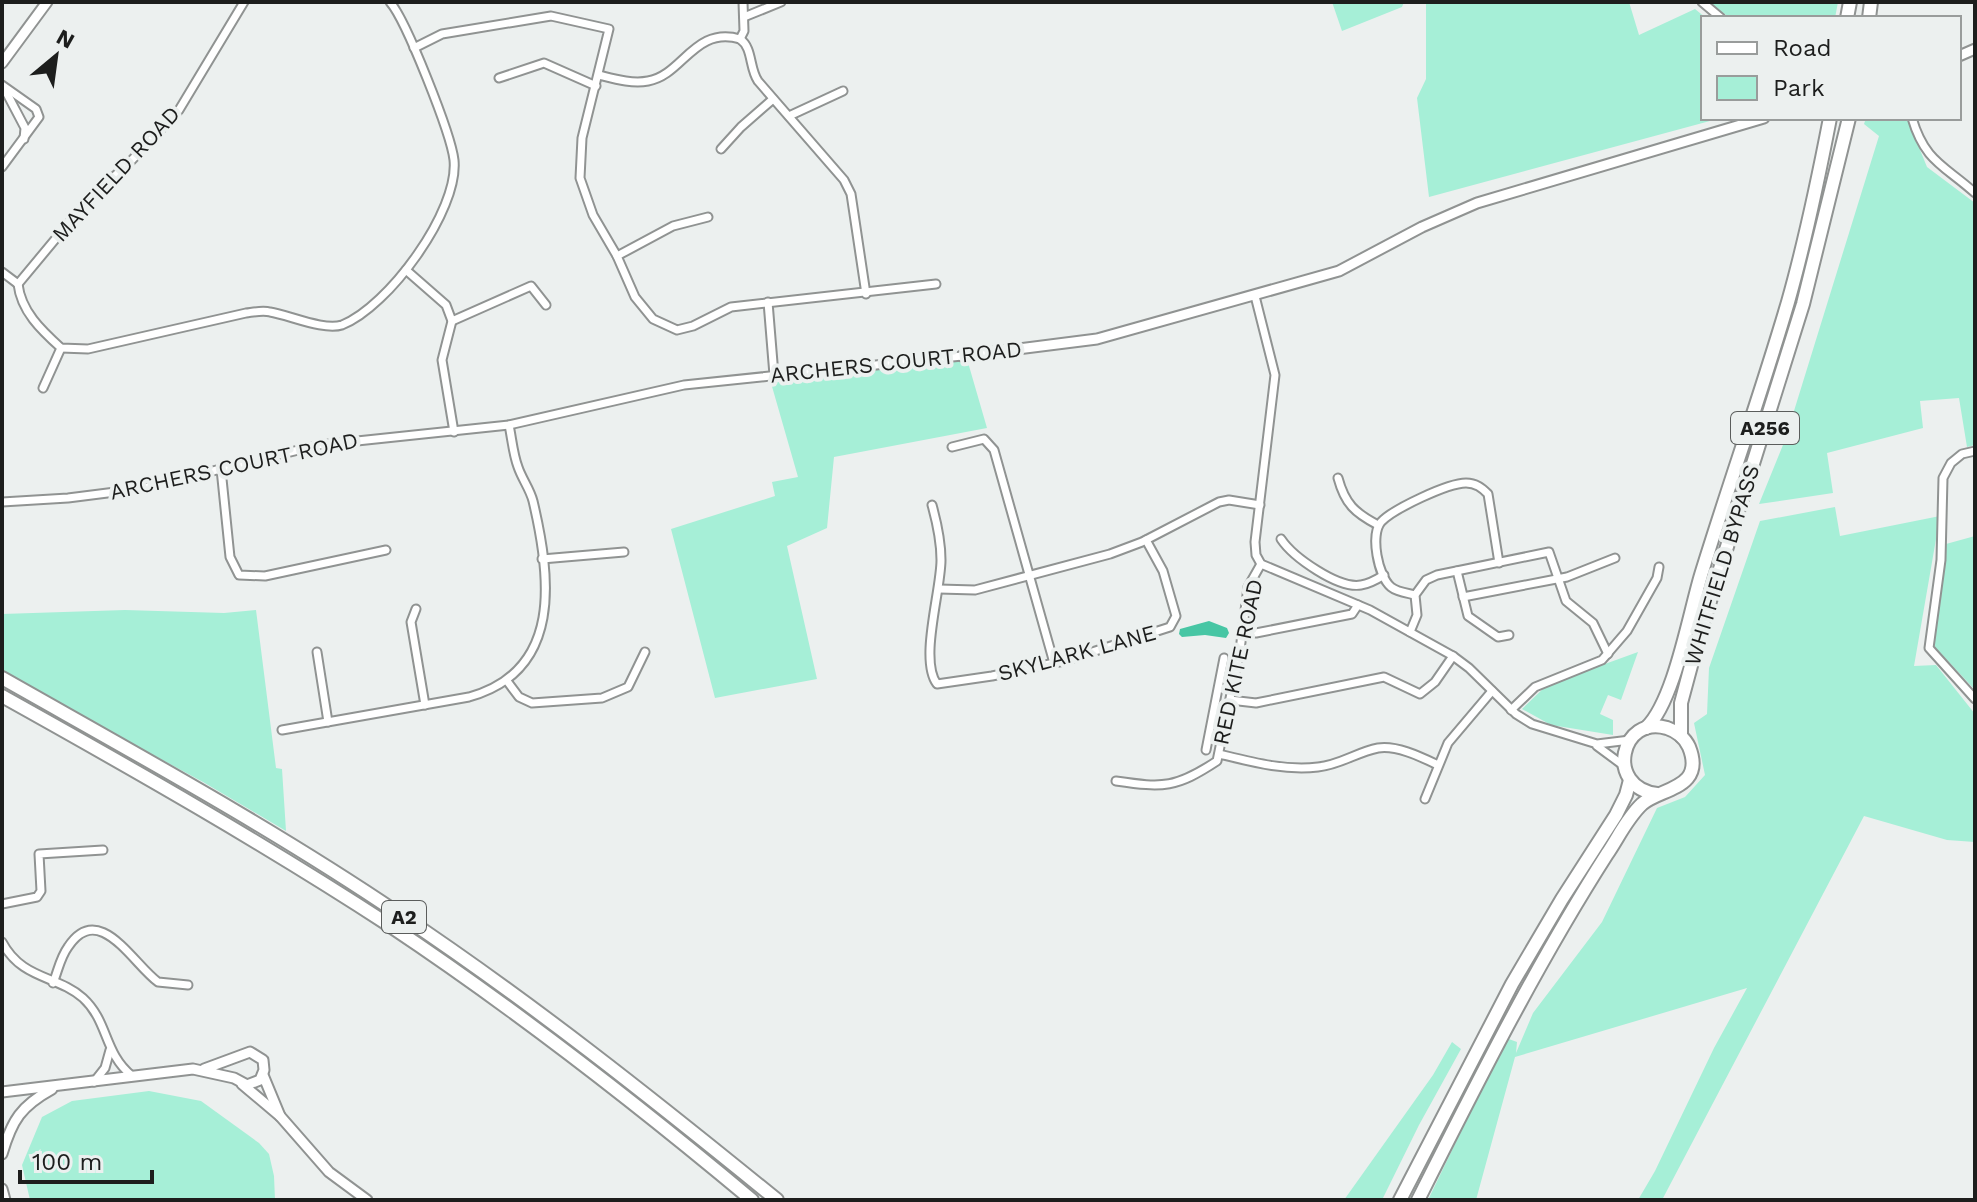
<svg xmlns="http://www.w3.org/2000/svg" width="1977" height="1202" viewBox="0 0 1977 1202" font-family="'Work Sans',sans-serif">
  <rect width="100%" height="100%" fill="#ecf0ef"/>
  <g fill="#a6efd7">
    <path d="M1332 2H1404L1402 7 1342 31Z"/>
    <path d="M1426 2H1629L1639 35 1695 9 1706 18H1703V118H1721L1429 197 1417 98 1426 79Z"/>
    <path d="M1709 2H1838L1835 18H1730Z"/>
    <path d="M1866 118H1907L1927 167 1975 203V445L1967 447 1959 398 1920 401 1923 428 1827 453 1833 493 1759 504 1785 440 1879 136 1864 124Z"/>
    <path d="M967 359 987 428 834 457 827 528 787 546 817 679 715 698 671 529 775 496 772 482 798 477 771 383Z"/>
    <path d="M1835 507 1840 536 1940 516 1914 666 1936 665 1975 714V842L1947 840 1864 816 1662 1200H1638L1655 1171 1714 1048 1747 988 1515 1057 1476 1200H1428L1506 1038 1517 1042 1516 1053 1533 1013 1602 922 1657 808 1685 797 1705 775 1694 723 1707 714 1709 668 1760 521Z"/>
    <path d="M1975 536V690L1933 645 1946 544Z"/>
    <path d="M125 610 224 613 256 610 276 768 282 769 286 831 203 782 2 673V614Z"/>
    <path d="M1638 652 1621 700 1608 695 1600 714 1613 720V735L1551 725 1522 709 1547 685Z"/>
    <path d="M1452 1042 1461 1049 1419 1125 1382 1200H1344L1433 1075Z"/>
    <path d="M149 1091 201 1101 259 1143 269 1154 274 1176 275 1200H30L22 1165 42 1117 72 1101Z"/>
  </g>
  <path fill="#47c6a4" d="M1209 621 1227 628 1229 633 1226 638 1205 635 1182 637 1179 634 1180 629Z"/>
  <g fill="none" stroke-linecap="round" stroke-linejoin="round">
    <defs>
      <g id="minor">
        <path d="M1702 2 1721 18"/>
        <path d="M744 17 781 2"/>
        <path d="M740 39C753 48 749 68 758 81L844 180 851 194 866 294"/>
        <path d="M740 39 744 31 743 2"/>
        <path d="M414 48 442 34 551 16 609 29 582 138 580 178 593 215 617 256 635 297 653 319 677 330 693 326 731 307 936 284"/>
        <path d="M599 75C615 79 632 84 648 81 683 75 694 26 740 39"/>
        <path d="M499 78 544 63 596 86"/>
        <path d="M2 85 36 109 39 117 2 167"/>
        <path d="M4 88 25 128 24 139"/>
        <path d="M789 116 843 91"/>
        <path d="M1912 118C1925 162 1944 165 1975 193"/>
        <path d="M721 149 741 127 773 99"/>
        <path d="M617 256 673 226 708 217"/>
        <path d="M406 270 446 305 452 321 442 360 454 432"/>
        <path d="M2 272 18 284"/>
        <path d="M18 284C21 311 41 330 61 348L88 349 246 313C254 312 263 310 270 312 289 315 324 331 342 325 388 307 459 211 454 160 451 134 406 20 390 2"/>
        <path d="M18 284 87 201 130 162 179 110 244 2"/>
        <path d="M1255 296 1275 375 1255 542 1256 555 1261 564 1370 610 1453 656 1469 668 1516 714 1532 724 1597 744 1630 740"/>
        <path d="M768 302 774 375"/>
        <path d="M452 321 531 286 546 305"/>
        <path d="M43 388 61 348"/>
        <path d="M952 447 984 439 994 450 1054 663"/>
        <path d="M1975 451 1962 454 1951 463 1943 478 1941 560 1929 648 1975 699"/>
        <path d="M221 469 230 557 239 575 265 576 386 550"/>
        <path d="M1338 478C1345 504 1355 513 1378 525"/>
        <path d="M2 502 68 498 139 489 319 445 509 425 684 385 962 356"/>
        <path d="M932 505C937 523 941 541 941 560 941 591 919 660 937 684L992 676 1064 661 1170 627 1176 616 1163 571 1146 540"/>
        <path d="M1281 539C1293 557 1338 589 1361 585 1369 584 1376 580 1384 575"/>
        <path d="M542 559 624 552"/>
        <path d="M1457 571 1468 616 1498 637 1509 635"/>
        <path d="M939 589 975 590 1110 554 1142 542 1219 502 1229 500 1260 505"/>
        <path d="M1415 595C1407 593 1397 592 1391 587 1378 576 1370 535 1381 522 1393 509 1448 483 1466 483 1476 483 1482 488 1488 494L1499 563"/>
        <path d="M1463 597 1567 577 1615 558"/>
        <path d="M416 609 411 622 425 705"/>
        <path d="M1243 632 1256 633 1352 614 1358 605"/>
        <path d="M1410 632 1417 615 1415 595 1426 580 1437 575 1549 552 1566 601 1593 623 1608 654"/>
        <path d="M317 652 328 722"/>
        <path d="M507 681 519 697 532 703 602 698 628 687 645 652"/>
        <path d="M1230 700 1256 703 1384 677 1420 694 1435 682 1453 656"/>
        <path d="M1511 710 1535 687 1602 660 1627 631 1657 578 1659 567"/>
        <path d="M282 730 469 697C563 671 551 577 533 501 530 489 522 479 518 467 513 454 512 439 509 425"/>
        <path d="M1597 746 1624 766"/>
        <path d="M1206 750 1224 658"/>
        <path d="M1219 754C1252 762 1285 771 1318 767 1340 765 1357 752 1378 748 1397 745 1421 757 1438 765"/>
        <path d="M1116 781C1164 788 1176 788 1217 761L1240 650 1248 587 1261 564"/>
        <path d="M1425 799 1448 743 1492 691"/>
        <path d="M2 904 37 897 41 891 39 854 103 850"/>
        <path d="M2 942C22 980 57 975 83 998 109 1022 103 1052 132 1076"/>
        <path d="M53 983C58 971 60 958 68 947 99 900 133 964 158 982L188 985"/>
        <path d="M94 1082 105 1068 110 1050"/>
      </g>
      <g id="tertiary">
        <path d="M1959 56 1975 49"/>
        <path d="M2 63 47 2"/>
        <path d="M962 356 1097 339 1339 271 1422 227 1477 203 1764 118"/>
        <path d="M263 1075 280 1116"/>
        <path d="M242 1084 280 1116 329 1172 367 1200"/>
        <path d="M2 1092 193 1069 234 1078 247 1085 260 1080 264 1070 263 1060 250 1052 204 1069"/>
        <path d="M2 1154C12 1120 21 1106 52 1089"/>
        <path d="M2 1189 5 1200"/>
      </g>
      <g id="trunk">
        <path d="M1847 18 1850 2"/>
        <path d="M1869 18 1871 2"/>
        <path d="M2 678C136 754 272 828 399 914 531 1002 654 1100 777 1200"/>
        <path d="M2 696C133 769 263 843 389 925 515 1009 636 1103 752 1200"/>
        <path d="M1646 728C1674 702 1689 615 1701 575 1729 484 1761 394 1788 302 1805 242 1818 180 1830 118"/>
        <path d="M1681 736V703L1699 636 1803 304 1849 118"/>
        <path d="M1400 1200 1512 984 1562 899 1616 815 1626 795 1630 780"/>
        <path d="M1418 1200C1477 1083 1536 965 1607 854 1618 838 1627 818 1642 804 1660 788 1706 789 1689 747 1685 738 1676 731 1667 728 1621 714 1604 787 1657 794"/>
      </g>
    </defs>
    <use href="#minor" stroke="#909392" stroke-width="11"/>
    <use href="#tertiary" stroke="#909392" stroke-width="13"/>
    <use href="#trunk" stroke="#909392" stroke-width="16"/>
    <use href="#minor" stroke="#fff" stroke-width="7"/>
    <use href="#tertiary" stroke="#fff" stroke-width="9"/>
    <use href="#trunk" stroke="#fff" stroke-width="12"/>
  </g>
  <g text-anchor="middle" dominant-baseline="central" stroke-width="8" stroke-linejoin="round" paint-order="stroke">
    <g fill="#ecf0ef" stroke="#5b5d5c" stroke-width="2">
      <rect x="1731" y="412" width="68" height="32" rx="6"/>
      <rect x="382" y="901" width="44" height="32" rx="6"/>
    </g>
    <g font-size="20" font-weight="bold" fill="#1d1e1d">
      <text x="1765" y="428">A256</text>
      <text x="404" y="917">A2</text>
    </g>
    <g font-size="22" fill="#1d1e1d" stroke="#ecf0ef">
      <text transform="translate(116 174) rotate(-47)">MAYFIELD ROAD</text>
      <text transform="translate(896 362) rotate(-6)">ARCHERS COURT ROAD</text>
      <text transform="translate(234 466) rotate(-12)">ARCHERS COURT ROAD</text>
      <text transform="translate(1722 565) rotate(-73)">WHITFIELD BYPASS</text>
      <text transform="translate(1077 653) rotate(-15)">SKYLARK LANE</text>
      <text transform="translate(1238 662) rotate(-78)">RED KITE ROAD</text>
    </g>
  </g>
  <rect width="1977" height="1202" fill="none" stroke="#1d1e1d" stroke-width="8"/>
  <rect x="1701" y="16" width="260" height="104" fill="#ecf0ef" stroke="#999c9b" stroke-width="2"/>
  <rect x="1717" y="42" width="40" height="12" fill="#ffffff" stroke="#999c9b" stroke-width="2"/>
  <text x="1773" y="56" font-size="24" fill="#1d1e1d">Road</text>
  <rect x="1717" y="76" width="40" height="24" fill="#a6efd7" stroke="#999c9b" stroke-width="2"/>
  <text x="1773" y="96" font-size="24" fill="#1d1e1d">Park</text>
  <g transform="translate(56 56) rotate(29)" stroke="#ecf0ef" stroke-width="6" paint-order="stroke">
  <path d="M0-6L14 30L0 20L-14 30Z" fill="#1d1e1d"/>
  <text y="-12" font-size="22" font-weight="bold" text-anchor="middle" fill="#1d1e1d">N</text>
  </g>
  <path d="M20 1170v12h132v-12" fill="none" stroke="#1d1e1d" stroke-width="4"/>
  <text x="32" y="1170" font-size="24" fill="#1d1e1d" stroke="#ecf0ef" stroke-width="6" paint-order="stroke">100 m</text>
</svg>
